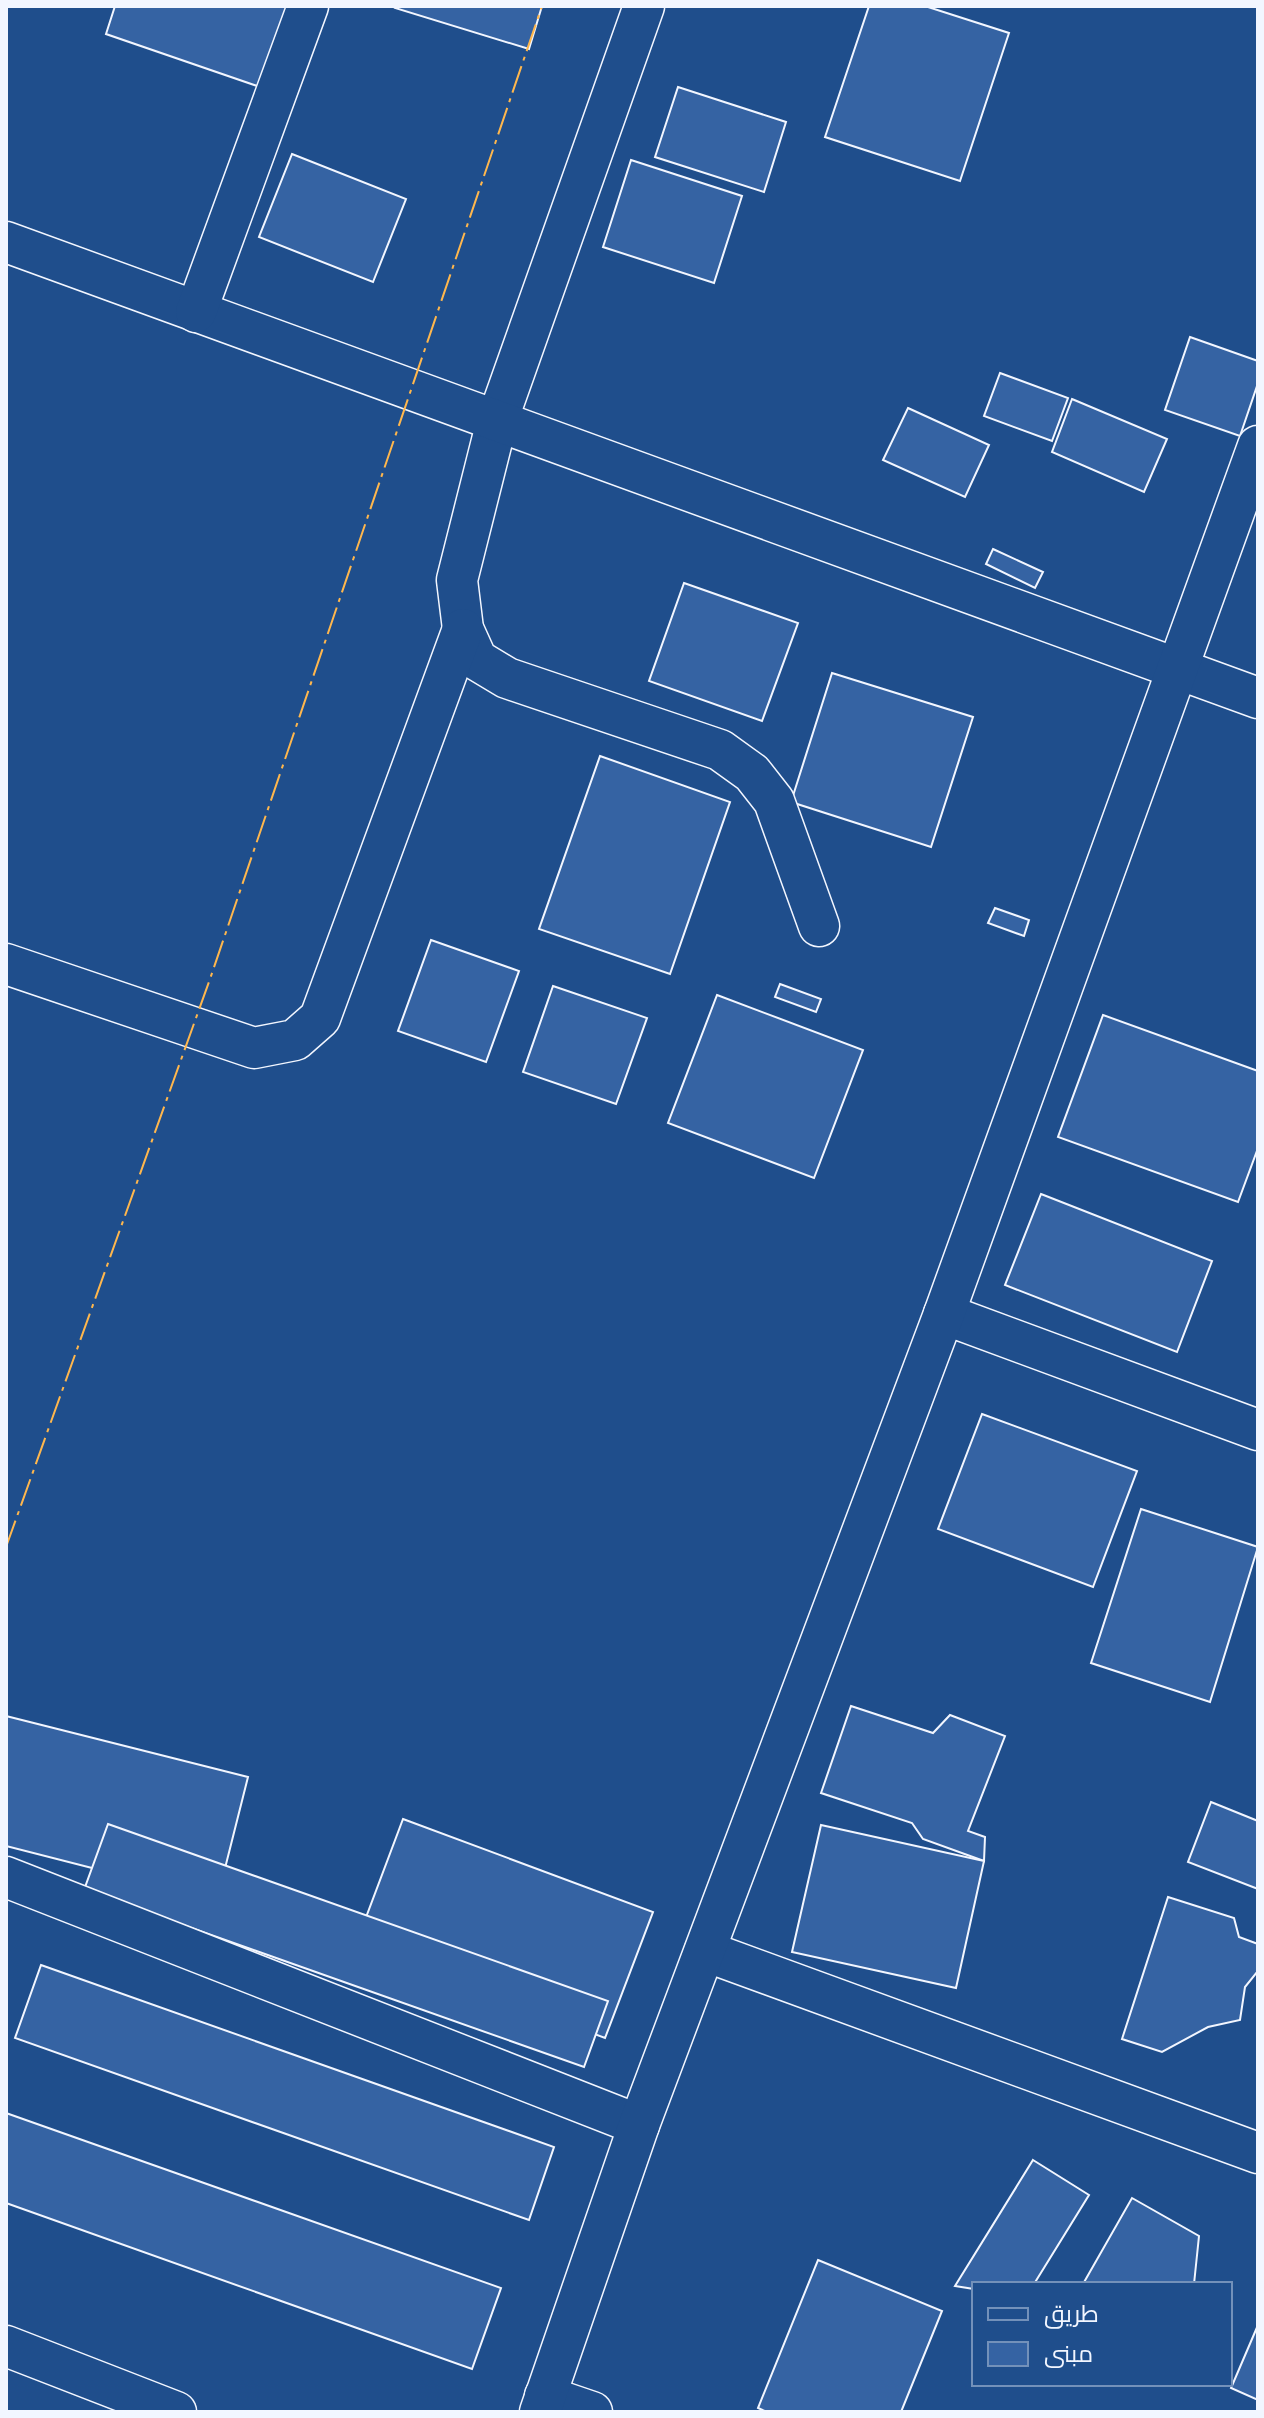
<svg xmlns="http://www.w3.org/2000/svg" width="1264" height="2418" viewBox="0 0 1264 2418" font-family="Lato,Cairo,sans-serif">
  <rect width="100%" height="100%" fill="#1f4e8c"/>
  <g fill="#3563a3" stroke="#f2f6ff" stroke-width="2">
    <path d="M115 6H291L263 88 106 34Z"/>
    <path d="M396 6H542L529 49 395 8Z"/>
    <path d="M869 6H925L1009 33 960 181 825 137Z"/>
    <path d="M678 87 786 122 764 192 655 157Z"/>
    <path d="M292 154 406 199 373 282 259 237Z"/>
    <path d="M631 160 742 196 714 283 603 247Z"/>
    <path d="M1190 337 1258 361V383L1240 436 1165 410Z"/>
    <path d="M1000 373 1068 398 1052 441 984 416Z"/>
    <path d="M1072 399 1167 439 1144 492 1052 452Z"/>
    <path d="M908 408 989 445 965 497 883 460Z"/>
    <path d="M993 549 1043 572 1035 588 986 564Z"/>
    <path d="M684 583 798 623 762 721 649 681Z"/>
    <path d="M832 673 973 717 931 847 791 802Z"/>
    <path d="M600 756 730 802 670 974 539 929Z"/>
    <path d="M995 908 1029 920 1024 936 988 923Z"/>
    <path d="M431 940 519 971 486 1062 398 1031Z"/>
    <path d="M780 984 821 999 816 1012 775 997Z"/>
    <path d="M553 986 647 1018 616 1104 523 1072Z"/>
    <path d="M717 995 863 1050 814 1178 668 1123Z"/>
    <path d="M1103 1015 1258 1071V1148L1238 1202 1058 1137Z"/>
    <path d="M1041 1194 1212 1261 1177 1352 1005 1285Z"/>
    <path d="M982 1414 1137 1471 1093 1587 938 1529Z"/>
    <path d="M1141 1509 1258 1547 1210 1702 1091 1663Z"/>
    <path d="M851 1706 933 1733 950 1715 1005 1736 968 1831 985 1837 984 1861 923 1839 912 1823 821 1793Z"/>
    <path d="M6 1716 248 1777 217 1900 6 1846Z"/>
    <path d="M1211 1802 1258 1821V1889L1188 1862Z"/>
    <path d="M403 1819 653 1912 605 2038 356 1944Z"/>
    <path d="M108 1824 608 2001 584 2067 84 1890Z"/>
    <path d="M821 1825 984 1861 956 1988 792 1952Z"/>
    <path d="M1168 1897 1234 1918 1239 1937 1258 1944V1971L1245 1987 1240 2020 1208 2027 1162 2052 1122 2039Z"/>
    <path d="M41 1965 554 2147 529 2220 15 2038Z"/>
    <path d="M6 2113 501 2288 472 2369 6 2203Z"/>
    <path d="M1033 2160 1089 2195 1034 2284H974V2289L955 2286Z"/>
    <path d="M1132 2198 1199 2236 1194 2284H1083Z"/>
    <path d="M818 2260 942 2311 901 2412H767L758 2408Z"/>
    <path d="M1258 2325V2400L1231 2388Z"/>
  </g>
  <g fill="none" stroke-linecap="round" stroke-linejoin="round">
    <defs>
      <g id="minor">
        <path d="M644 6 497 421 457 580 463 629 477 660 507 678 720 750 752 773 774 801 819 926"/>
        <path d="M6 242 1258 698"/>
        <path d="M196 312 308 6"/>
        <path d="M6 964 254 1048 295 1040 320 1018 463 629"/>
        <path d="M944 1314 1258 1430"/>
        <path d="M6 1877 639 2125"/>
        <path d="M705 1951 1258 2153"/>
        <path d="M6 2346 176 2412"/>
        <path d="M545 2396 592 2412"/>
        <path d="M540 2412 639 2125 944 1314 1258 446"/>
      </g>
    </defs>
    <use href="#minor" stroke="#f2f6ff" stroke-width="43"/>
    <use href="#minor" stroke="#1f4e8c" stroke-width="40"/>
    <path stroke="#ffb74d" stroke-width="2" stroke-dasharray="28 6 4 6" stroke-linecap="butt" d="M6 1547 210 979 542 6"/>
  </g>
  <rect width="1264" height="2418" fill="none" stroke="#f2f6ff" stroke-width="16"/>
  <rect x="972" y="2282" width="260" height="104" fill="#1f4e8c" stroke="#7391ba" stroke-width="2"/>
  <rect x="988" y="2308" width="40" height="12" fill="#1f4e8c" stroke="#7391ba" stroke-width="2"/>
  <text x="1044" y="2322" font-size="24" fill="#f2f6ff">طريق</text>
  <rect x="988" y="2342" width="40" height="24" fill="#3563a3" stroke="#7391ba" stroke-width="2"/>
  <text x="1044" y="2362" font-size="24" fill="#f2f6ff">مبنى</text>
</svg>
